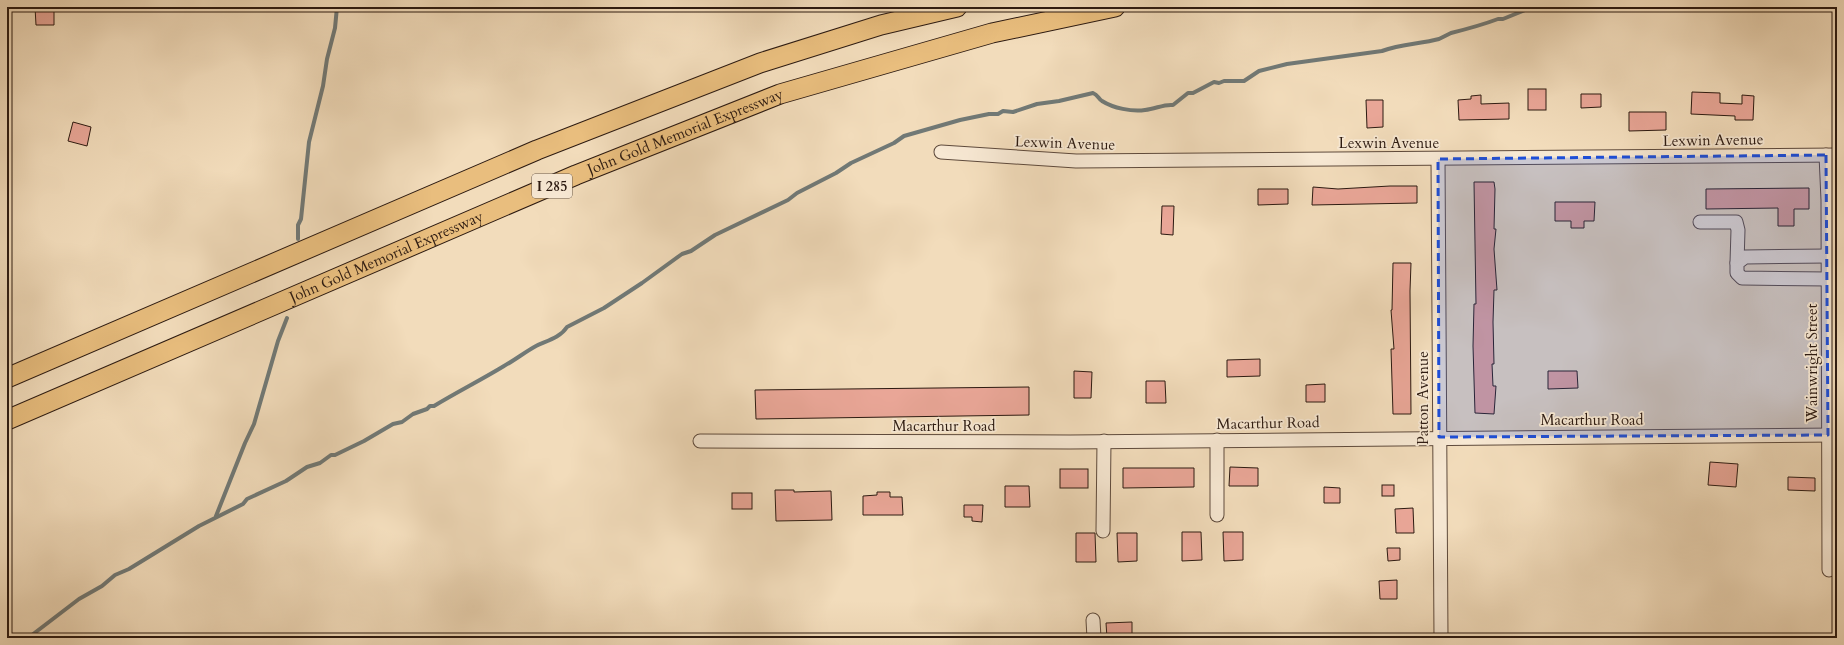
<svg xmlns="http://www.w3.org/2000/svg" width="1844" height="645" viewBox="0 0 1844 645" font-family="Cardo,serif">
  <rect width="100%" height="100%" fill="#f2dcbb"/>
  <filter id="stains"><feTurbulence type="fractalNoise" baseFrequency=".005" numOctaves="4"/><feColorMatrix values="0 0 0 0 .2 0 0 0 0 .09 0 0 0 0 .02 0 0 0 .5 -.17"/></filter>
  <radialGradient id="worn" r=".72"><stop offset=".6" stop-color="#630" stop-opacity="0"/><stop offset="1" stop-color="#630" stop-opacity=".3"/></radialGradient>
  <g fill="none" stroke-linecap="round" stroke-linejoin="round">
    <g stroke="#717976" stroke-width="4">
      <path d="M298 239V225L301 219 309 142 323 86 327 59 335 28 337 7"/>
      <path d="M216 516 245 443 254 424 278 341 287 318"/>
      <path d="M28 638 79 599 102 586 115 575 129 569 199 526 243 504 247 499 286 481 307 467 320 463 331 455H335L364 441 393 424 402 422 413 414 427 409 430 406H434C457 392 481 380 504 366 515 360 525 352 536 346 546 341 560 338 567 327L604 308 642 283 682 254 691 251 715 235 788 200 797 193 836 173 851 163 894 143 904 136 960 120 989 114H998L1003 111 1013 112 1037 104 1059 101 1093 93C1098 95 1098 98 1102 101 1113 108 1132 112 1145 110 1156 109 1163 104 1173 105L1188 93H1193L1214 82 1219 83 1224 81H1244L1259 71 1287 64 1382 51C1401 44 1420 44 1439 39 1443 37 1447 35 1451 33 1467 29 1482 25 1498 19H1503L1530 8 1547 7"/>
    </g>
  </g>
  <g fill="#e9a697" stroke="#2c1a11">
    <path d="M35 7H54V25H36Z"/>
    <rect x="1528" y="89" width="18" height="21"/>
    <path d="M1692 92 1720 93V103L1742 104V95L1754 96 1753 120H1735V116L1691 114Z"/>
    <path d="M1581 94H1601V107L1581 108Z"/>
    <path d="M1481 95V104L1509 103V119L1459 120 1458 100 1471 99V96Z"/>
    <path d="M1366 100H1383V127L1367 128Z"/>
    <path d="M1629 112H1666V130L1629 131Z"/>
    <path d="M73 122 91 127 87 146 68 141Z"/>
    <path d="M1474 182H1494L1495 189 1494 229H1496L1494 249 1497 290H1494L1493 322 1494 364H1492L1493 386H1496L1494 414 1475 413 1473 346 1474 304H1476Z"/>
    <path d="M1390 186H1417V203L1312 205 1313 187 1338 189Z"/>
    <path d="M1809 188V209H1794V226H1778V208L1706 209V189Z"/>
    <path d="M1258 189H1288V204L1258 205Z"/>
    <path d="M1555 202H1595L1594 221H1584V228H1571V221H1555Z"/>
    <path d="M1162 206H1174L1173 235 1161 234Z"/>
    <path d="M1393 263H1411L1410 291 1411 414H1393L1391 349H1394L1391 310H1392Z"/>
    <path d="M1260 359V376L1227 377V360Z"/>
    <path d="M1074 371 1092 372 1091 398H1074Z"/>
    <path d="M1548 371H1577L1578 388 1548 389Z"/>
    <path d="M1146 381H1165L1166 403H1146Z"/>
    <path d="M1325 384V402H1306V385Z"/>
    <path d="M1029 387V415L756 419 755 390Z"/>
    <path d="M1710 462 1738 464 1736 487 1708 485Z"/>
    <path d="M1230 467 1258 468V486H1229Z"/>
    <path d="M1123 468H1194V487L1123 488Z"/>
    <rect x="1060" y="469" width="28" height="19"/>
    <path d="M1788 477 1815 478V491L1788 490Z"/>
    <rect x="1382" y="485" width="12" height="11"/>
    <path d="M1005 486H1029L1030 507H1005Z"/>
    <path d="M1324 487 1340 488V503H1324Z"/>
    <path d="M775 490H794V492L831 491 832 520 776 521Z"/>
    <path d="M877 492H890V497H902L903 515H863V496L877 495Z"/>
    <rect x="732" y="493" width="20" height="16"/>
    <path d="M964 505H983L982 522 972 521V517H964Z"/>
    <path d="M1413 508 1414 533H1396L1395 509Z"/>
    <path d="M1182 532H1201L1202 560 1182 561Z"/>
    <path d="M1223 532H1243V560L1224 561Z"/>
    <path d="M1076 533H1095L1096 562H1076Z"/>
    <path d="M1117 533H1137V561L1118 562Z"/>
    <path d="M1387 548H1400V560L1388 561Z"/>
    <path d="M1397 580V599H1380L1379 581Z"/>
    <path d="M1132 622V638H1107L1106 623Z"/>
  </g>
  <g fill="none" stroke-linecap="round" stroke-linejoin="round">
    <defs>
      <g id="minor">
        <path d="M941 152 1076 161 1837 155"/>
        <path d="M1826 155 1828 200 1829 570"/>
        <path d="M1438 159 1441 638"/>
        <path d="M1700 222H1736L1738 230 1737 263"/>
        <path d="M1828 256 1745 257 1737 263V273L1742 278 1828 279"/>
        <path d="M1217 440V515"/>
        <path d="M700 441 1070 442 1837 435"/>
        <path d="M1103 531 1104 441"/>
        <path d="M1093 620 1094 638"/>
      </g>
      <g id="highway">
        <path d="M7 378 537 150 760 63 881 25 957 7"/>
        <path id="s1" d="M7 420 576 175 780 94 992 33 1115 7"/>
      </g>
    </defs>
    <use href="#minor" stroke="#5e4a3c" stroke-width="15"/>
    <use href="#highway" stroke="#2c1a11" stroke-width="21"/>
    <use href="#minor" stroke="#f7e8d3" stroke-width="13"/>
    <use href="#highway" stroke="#e9be7e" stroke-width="19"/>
  </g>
  <path fill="#1d4ed8" fill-opacity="0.2" stroke="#1d4ed8" stroke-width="3" stroke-dasharray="8 5" stroke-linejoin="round" d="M1826 155 1828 435 1439 437 1438 159Z"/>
  <g text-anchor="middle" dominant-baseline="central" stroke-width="3.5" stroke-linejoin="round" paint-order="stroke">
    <rect fill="#f7e8d3" stroke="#69584b" stroke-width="1" x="532" y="174" width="40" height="24" rx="3"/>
    <g font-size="14" font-weight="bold" fill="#2c1a11">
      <text x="552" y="186">I 285</text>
    </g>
    <g font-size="15" fill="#2c1a11" stroke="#f7e8d3">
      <text stroke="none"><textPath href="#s1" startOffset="737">John Gold Memorial Expressway</textPath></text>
      <text transform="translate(1713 140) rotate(-1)">Lexwin Avenue</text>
      <text transform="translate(1065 143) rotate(2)">Lexwin Avenue</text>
      <text x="1389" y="143">Lexwin Avenue</text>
      <text stroke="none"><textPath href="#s1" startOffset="413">John Gold Memorial Expressway</textPath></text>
      <text transform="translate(1812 363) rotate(-90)">Wainwright Street</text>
      <text transform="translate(1423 398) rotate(-90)">Patton Avenue</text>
      <text x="1592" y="420">Macarthur Road</text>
      <text transform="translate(1268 423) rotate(-1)">Macarthur Road</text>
      <text x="944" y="426">Macarthur Road</text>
    </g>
  </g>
  <rect width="1844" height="645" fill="none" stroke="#f2dcbb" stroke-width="24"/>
  <rect x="8" y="8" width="1828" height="629" fill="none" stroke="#2c1a11" stroke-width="2"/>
  <rect x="12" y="12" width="1820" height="621" fill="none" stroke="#2c1a11"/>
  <rect width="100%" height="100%" filter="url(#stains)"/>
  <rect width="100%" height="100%" fill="url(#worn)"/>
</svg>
